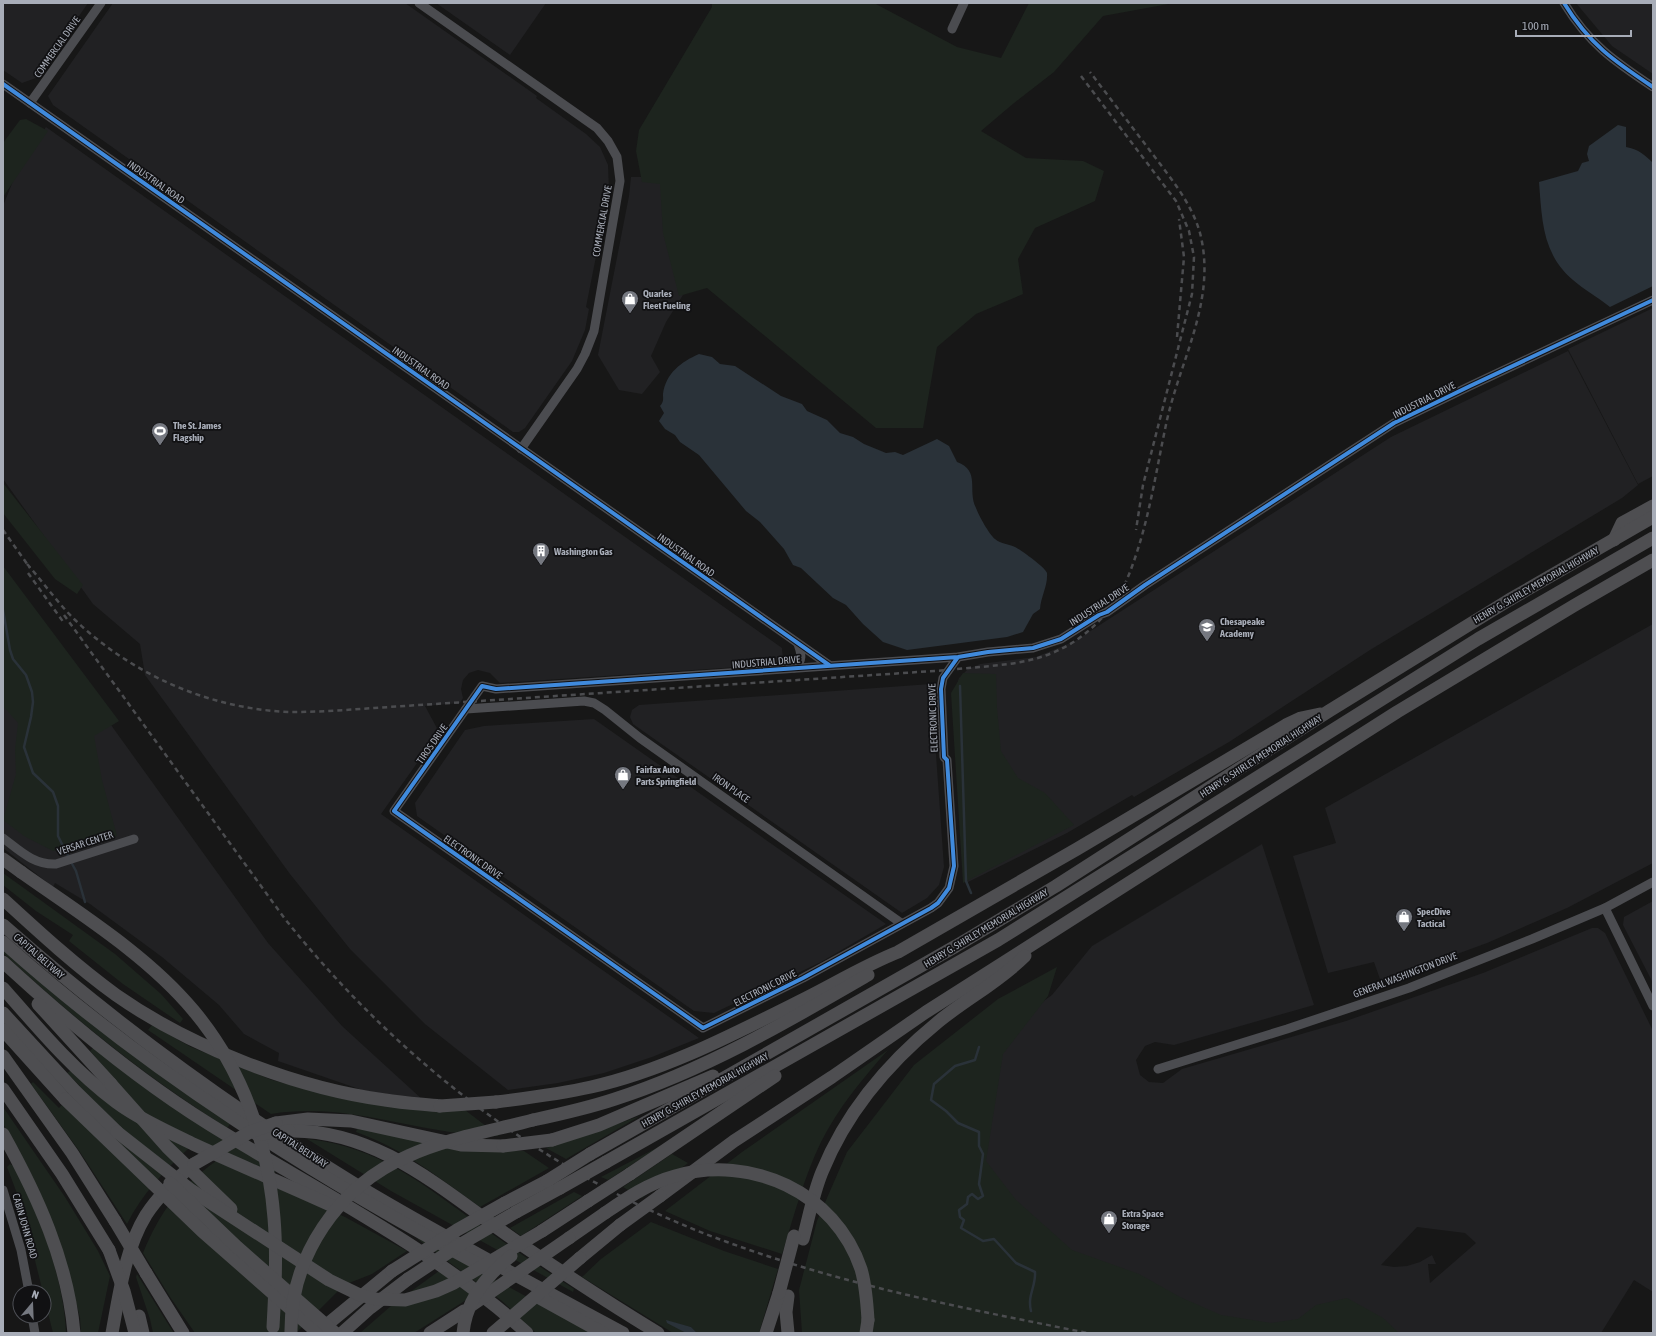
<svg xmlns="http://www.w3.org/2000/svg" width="1656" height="1336" viewBox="0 0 1656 1336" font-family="'Asap Condensed',sans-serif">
  <rect width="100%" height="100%" fill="#171717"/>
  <g fill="#212123" fill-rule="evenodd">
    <path d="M3 3H88L36 78 22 83 3 70Z"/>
    <path d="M113 3H405L537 96 536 98 586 134 600 147 608 165 609 191 586 307 589 309 585 330 572 361 525 428 519 432H513L53 105 48 96Z"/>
    <path d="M436 3H546L510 55Z"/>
    <path d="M1576 3H1653V74L1612 46Z"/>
    <path d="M46 127 782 648 783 662 781 664 500 683 490 673 478 670 469 673 463 680 461 689 463 698 460 703 425 706 439 732 381 814 699 1038 652 1057 604 1073 558 1083 508 1090 425 1024 350 949 290 874 145 675 140 644 93 604 3 479V206L19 166Z"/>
    <path d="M631 177H666L688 287 666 322 651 356 660 372 642 394 619 390 598 355 629 196Z"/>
    <path d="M1653 308V476L1638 484 1568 349Z"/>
    <path d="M1568 351 1638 485 1622 498 1370 650 1229 742 1134 797 1132 795 1067 833 966 883 955 691 959 678 968 669 980 664 1036 657 1075 641 1391 437Z"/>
    <path d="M3 575 268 943 342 1026 424 1101 362 1090 278 1061 279 1053 244 1034 219 1005 162 957 90 904 55 883 53 887 3 848Z"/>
    <path d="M1653 624V863L1567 908 1487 943 1381 982 1374 962 1328 973 1293 856 1336 843 1325 808Z"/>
    <path d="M931 684 944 867 939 885 927 898 902 913 633 724 630 717 632 710 639 705Z"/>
    <path d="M594 719 776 847 886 924 821 962 714 1013 694 1011 417 816 415 803 465 730 484 726Z"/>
    <path d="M1262 844 1314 1005 1174 1045 1155 1042 1145 1046 1136 1060 1140 1075 1149 1082 1163 1083 1182 1069 1346 1021 1483 973 1592 928H1598L1605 933 1653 1031V1292L1634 1280 1601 1333H1240L861 1157 1027 1013 1052 995 1092 946ZM1417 1227 1465 1233 1476 1243 1430 1283 1428 1264H1436L1432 1255 1420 1262 1407 1266 1394 1267 1381 1265Z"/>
    <path d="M1653 901V983L1623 925 1624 917Z"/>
  </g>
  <g fill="#1d241e">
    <path d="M712 3H874L957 47 1001 58 1029 3H1174L1103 16 1054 72 1014 103 981 131 1026 158 1083 161 1104 171 1095 201 1035 228 1018 259 1023 294 976 314 937 347 923 428H876L707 288 679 296 663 233 660 184 642 182 636 151 639 130 712 7Z"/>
    <path d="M26 119 48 131 3 197V143L20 120Z"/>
    <path d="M3 483 83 585 77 594 55 579 3 513Z"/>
    <path d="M3 566 119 721 94 736 102 780 117 836 53 851 24 836 3 820 16 774 15 750 18 723 3 706Z"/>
    <path d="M963 673 996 674 997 708 1001 751 1018 778 1045 793 1074 825 963 883 951 693Z"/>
    <path d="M3 873 115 954 161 994 183 1019 180 1023 123 984 69 941 73 935 36 911 3 885Z"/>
    <path d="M5 948 231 1123 227 1128C146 1077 73 1018 3 953Z"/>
    <path d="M1057 967 1048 996 1003 1054 986 1161 1016 1200 1072 1250 1139 1274 1180 1297 1221 1315 1271 1323 1298 1319 1316 1305 1347 1298 1383 1318 1399 1333H802L799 1290 817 1221 847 1152 914 1065 998 999Z"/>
    <path d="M152 1025 191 1047 272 1080 340 1098 465 1110 499 1136C419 1136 353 1101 271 1114L148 1030Z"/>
    <path d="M94 1047 276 1170 273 1175 188 1136 137 1109 118 1083 90 1051Z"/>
    <path d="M888 1050C863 1078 838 1108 821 1142 804 1177 794 1216 782 1254L710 1231 665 1211 742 1152Z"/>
    <path d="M70 1071 189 1148C164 1171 142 1194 127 1224L80 1152 31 1084 33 1082 59 1108 80 1086 67 1073Z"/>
    <path d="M3 1107 65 1197 98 1251 110 1276 98 1333H81L80 1318 68 1270 19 1150 3 1124Z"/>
    <path d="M640 1116 566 1159 546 1148Z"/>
    <path d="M357 1129 509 1151H524L549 1168 480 1207C441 1179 402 1148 356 1132Z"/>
    <path d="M307 1139C381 1147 423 1185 481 1226 512 1248 543 1269 574 1289L573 1292 391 1191Z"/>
    <path d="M662 1145 608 1180 601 1177Z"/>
    <path d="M672 1154 688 1163 642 1198 623 1187Z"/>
    <path d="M216 1161 345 1217 407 1251 372 1274 344 1285 296 1333H195L170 1297 143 1253C162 1208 177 1190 216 1161Z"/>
    <path d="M10 1164 14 1166C39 1213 64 1279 66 1333H53L21 1204 7 1167Z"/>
    <path d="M574 1192 582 1196 521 1236 510 1228Z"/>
    <path d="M651 1222 724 1251 778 1269 759 1333H697L691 1327 666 1321 686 1333H673L582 1277 601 1259Z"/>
    <path d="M416 1238 430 1244 593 1333H536L502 1301Z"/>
    <path d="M439 1271 474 1295 414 1333H360L391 1306Z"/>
    <path d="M137 1274 170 1327 174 1333H153L150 1319 136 1277Z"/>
  </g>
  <g fill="#2a3239">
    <path d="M1618 125 1626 127V147C1638 149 1645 155 1653 163V286L1610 307C1598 297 1584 290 1573 280 1542 254 1542 219 1539 182L1578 171 1582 163 1589 161 1587 154 1589 146Z"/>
    <path d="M699 354 712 357 720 364 735 366 781 396 802 404 807 411 827 420 840 433 853 437 864 444 886 453 895 452 903 455 937 439 949 446 957 462C981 471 967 490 976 508 979 516 989 534 995 539 1001 544 1009 544 1015 547 1021 550 1046 568 1047 573 1048 586 1041 596 1040 609L1033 614 1023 632 1007 637 907 650 883 642 863 624 846 605 833 598 801 568 793 565 784 549 760 522 746 511 699 455 680 442 675 435 665 429 659 421 664 413 660 406C664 401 663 400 663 394 666 373 681 362 699 354Z"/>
    <path d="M666 1320 691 1327 697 1333H686L667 1323Z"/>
  </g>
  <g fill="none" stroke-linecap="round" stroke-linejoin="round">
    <g stroke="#2a3239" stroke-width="2.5">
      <path d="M3 610 10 650 13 659 26 675 32 692 33 702 31 717 24 747 33 773 53 792 58 806V836L69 858"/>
      <path d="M960 686 966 881 971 893"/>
      <path d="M71 862 76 871 85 902"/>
      <path d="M979 1047 975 1060 955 1066 934 1084 931 1100 946 1111 958 1123 979 1132V1146L983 1154 979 1184 983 1196 978 1199 972 1194 968 1197 967 1204 959 1210 960 1217 964 1220 961 1228 983 1241 994 1239 1016 1263 1035 1272C1036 1287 1027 1295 1031 1311"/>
    </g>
    <g stroke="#4b4c50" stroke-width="9">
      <path d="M419 3 597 128 608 141 617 157 620 181 594 331 585 354 577 369 521 449"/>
      <path d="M1564 3C1589 44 1614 61 1653 87"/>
      <path d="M952 29 964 3"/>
      <path d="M3 84 829 665"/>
      <path d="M30 103 101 3"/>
      <path d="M958 657 943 678 941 689 944 757 947 760 954 866 949 888 938 903 931 908 803 978 703 1028 394 811 482 686 496 689 958 657 988 652 1033 648 1061 639 1099 615 1107 612 1145 585 1394 423 1470 386 1653 300"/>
      <path d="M794 668C804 661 801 653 798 644"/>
      <path d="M466 709 584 701 594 703 605 710 640 738 901 923"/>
      <path d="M3 838C20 851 34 865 56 864L134 839"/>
      <path d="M1605 908 1653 1006"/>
      <path d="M1158 1069 1287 1029 1409 988 1532 939 1605 908 1653 882"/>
      <path d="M3 1190 21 1250 29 1292"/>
      <path d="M32 1316 35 1333"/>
    </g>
    <g stroke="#4e4e51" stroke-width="13">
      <path d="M1614 540 1622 523 1653 506"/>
      <path d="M3 859 21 872"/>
      <path d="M3 899C39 932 76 966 116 995 190 1047 296 1088 385 1100 403 1103 421 1104 440 1106"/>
      <path d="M3 925C113 1022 233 1110 358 1186 445 1238 534 1285 623 1333"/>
      <path d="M3 942C149 1073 318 1179 491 1271"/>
      <path d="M3 962C67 1021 135 1078 209 1124 317 1191 432 1247 527 1333"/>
      <path d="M3 988C38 1028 73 1070 116 1102 139 1119 167 1131 193 1144 241 1166 289 1186 337 1208"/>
      <path d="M38 1004 111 1084"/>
      <path d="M3 1013 75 1091 117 1132"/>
      <path d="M3 1030 65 1099"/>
      <path d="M3 1056 72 1153 115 1221"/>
      <path d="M3 1089 62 1174 109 1250"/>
      <path d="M496 1102C528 1098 560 1094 591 1087 663 1071 732 1035 798 1002 831 986 863 966 898 952L1077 849 1286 725 1301 718 1320 714"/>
      <path d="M533 1120C561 1114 588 1108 615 1099 705 1070 787 1022 868 975"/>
      <path d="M276 1123 308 1119 351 1121 461 1145 503 1146"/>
      <path d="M289 1131C379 1129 446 1193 516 1241 563 1273 610 1304 658 1333"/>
      <path d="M3 1134C37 1195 68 1262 74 1333"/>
      <path d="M552 1140 599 1125 713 1076"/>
      <path d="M590 1154 956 946 1056 886 1329 711 1509 600 1653 517"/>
      <path d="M606 1162 998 940 1478 639 1653 538"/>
      <path d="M630 1174 775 1076"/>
      <path d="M660 1196 734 1141 832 1077 926 1012 1397 712 1575 605 1653 560"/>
      <path d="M505 1203 547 1181"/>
      <path d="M516 1212 560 1188"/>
      <path d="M542 1231 588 1201"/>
      <path d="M569 1238 605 1213"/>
      <path d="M803 1239C809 1217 813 1194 822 1172 846 1113 889 1062 938 1022 966 999 999 982 1025 956"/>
      <path d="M580 1258 620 1225"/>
      <path d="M146 1273 183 1333"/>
      <path d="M788 1296 786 1312 788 1333"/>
      <path d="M538 1297 603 1333"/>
      <path d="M139 1316 143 1333"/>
      <path d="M318 1332 392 1271"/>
      <path d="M112 1333C119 1295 125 1249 146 1215 159 1195 176 1179 194 1164"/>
      <path d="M342 1333 370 1308 408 1279"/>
      <path d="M430 1333 464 1311"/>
      <path d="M766 1333 779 1293"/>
      <path d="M866 1333 868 1320"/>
    </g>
    <g stroke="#4b4c4f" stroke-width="2.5" stroke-dasharray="5 4" stroke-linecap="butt">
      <path d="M1081 76 1176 201 1189 231 1194 257 1192 294 1143 485 1136 530"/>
      <path d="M1177 337 1184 257 1179 219"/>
      <path d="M3 530 30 568"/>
      <path d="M27 564C43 582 57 602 74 619 132 675 212 710 292 712 319 712 347 710 374 708L949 670C1000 664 1045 667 1087 632 1103 619 1117 602 1125 584 1148 531 1155 475 1167 420 1181 358 1217 299 1200 233 1191 201 1168 175 1148 148 1129 123 1109 97 1090 72"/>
      <path d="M28 573 64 623"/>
      <path d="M64 615 285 919C401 1064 552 1179 727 1242 844 1285 967 1309 1088 1333"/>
    </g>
    <g stroke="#4e4e51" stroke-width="13">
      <path d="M21 872C79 913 147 955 193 1010 242 1068 268 1142 274 1218 277 1254 275 1291 273 1327"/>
      <path d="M111 1084 167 1147 231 1209"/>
      <path d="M65 1099 202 1231 318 1333"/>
      <path d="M440 1106 496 1102"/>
      <path d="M117 1132 191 1190 329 1280 360 1295 376 1299 405 1300 436 1291 454 1283 542 1231"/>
      <path d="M261 1134 289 1131"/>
      <path d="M503 1146 552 1140"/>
      <path d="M194 1164 250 1132 276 1123"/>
      <path d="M547 1181 590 1154"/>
      <path d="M170 1183 237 1247 335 1333"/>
      <path d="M560 1188 606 1162"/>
      <path d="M588 1201 630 1174"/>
      <path d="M605 1213C627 1198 649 1183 675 1176 751 1154 835 1192 861 1269 866 1286 867 1303 868 1320"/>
      <path d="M115 1221 146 1273"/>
      <path d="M620 1225 660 1196"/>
      <path d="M109 1250 124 1291 135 1333"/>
      <path d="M392 1271 457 1230 505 1203"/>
      <path d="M408 1279 461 1244 516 1212"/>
      <path d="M779 1293 794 1236"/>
      <path d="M472 1305 569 1238"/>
      <path d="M291 1333C290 1257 338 1186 408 1156 447 1138 492 1131 533 1120"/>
      <path d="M463 1333C466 1301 487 1275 511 1256"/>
      <path d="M493 1333 580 1258"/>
    </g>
    <defs>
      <g id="cycleway">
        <path d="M1564 3C1589 44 1614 61 1653 87"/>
        <path d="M3 84 829 665"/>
        <path d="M958 657 943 678 941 689 944 757 947 760 954 866 949 888 938 903 931 908 803 978 703 1028 394 811 482 686 496 689 958 657 988 652 1033 648 1061 639 1099 615 1107 612 1145 585 1394 423 1470 386 1653 300"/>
      </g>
    </defs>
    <use href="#cycleway" stroke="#111113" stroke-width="6"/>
    <use href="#cycleway" stroke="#408adc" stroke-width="4"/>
  </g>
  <defs>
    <symbol id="shop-pin" viewBox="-11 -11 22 30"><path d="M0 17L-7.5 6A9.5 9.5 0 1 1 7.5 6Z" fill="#757880" stroke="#111113"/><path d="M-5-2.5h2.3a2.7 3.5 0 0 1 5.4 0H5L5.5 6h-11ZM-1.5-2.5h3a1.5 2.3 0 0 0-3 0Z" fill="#fff"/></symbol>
    <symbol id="stadium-pin" viewBox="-11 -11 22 30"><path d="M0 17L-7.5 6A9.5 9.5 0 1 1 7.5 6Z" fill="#757880" stroke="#111113"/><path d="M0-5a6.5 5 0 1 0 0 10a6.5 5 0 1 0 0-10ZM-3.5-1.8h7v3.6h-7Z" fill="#fff"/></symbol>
    <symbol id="building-pin" viewBox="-11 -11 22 30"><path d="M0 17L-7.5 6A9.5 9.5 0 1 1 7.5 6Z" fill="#757880" stroke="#111113"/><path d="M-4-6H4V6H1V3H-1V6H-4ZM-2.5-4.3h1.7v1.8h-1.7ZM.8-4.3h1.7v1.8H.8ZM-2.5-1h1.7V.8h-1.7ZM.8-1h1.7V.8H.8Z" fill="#fff"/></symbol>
    <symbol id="school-pin" viewBox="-11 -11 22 30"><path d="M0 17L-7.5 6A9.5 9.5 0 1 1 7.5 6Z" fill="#757880" stroke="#111113"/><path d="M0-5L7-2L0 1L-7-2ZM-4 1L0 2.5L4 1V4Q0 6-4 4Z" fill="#fff"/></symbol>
  </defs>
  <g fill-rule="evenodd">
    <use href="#shop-pin" x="620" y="289" width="20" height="27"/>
    <use href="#stadium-pin" x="150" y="421" width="20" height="27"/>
    <use href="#building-pin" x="531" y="541" width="20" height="27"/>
    <use href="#school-pin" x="1197" y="617" width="20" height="27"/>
    <use href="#shop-pin" x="613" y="765" width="20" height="27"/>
    <use href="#shop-pin" x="1394" y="907" width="20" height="27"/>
    <use href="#shop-pin" x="1099" y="1209" width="20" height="27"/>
  </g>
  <g text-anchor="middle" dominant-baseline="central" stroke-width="3.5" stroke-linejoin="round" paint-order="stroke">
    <g font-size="10" fill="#a8adb8" stroke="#111113">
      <text transform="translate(57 47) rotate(-55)">COMMERCIAL DRIVE</text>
      <text transform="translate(156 182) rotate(35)">INDUSTRIAL ROAD</text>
      <text transform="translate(602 221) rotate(-80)">COMMERCIAL DRIVE</text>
      <text transform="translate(421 368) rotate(35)">INDUSTRIAL ROAD</text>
      <text transform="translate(1424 400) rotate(-27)">INDUSTRIAL DRIVE</text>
      <text transform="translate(686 555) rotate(35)">INDUSTRIAL ROAD</text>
      <text transform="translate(1536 585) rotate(-30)">HENRY G. SHIRLEY MEMORIAL HIGHWAY</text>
      <text transform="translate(1099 605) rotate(-33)">INDUSTRIAL DRIVE</text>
      <text transform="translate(766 662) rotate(-5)">INDUSTRIAL DRIVE</text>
      <text transform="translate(933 718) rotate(-92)">ELECTRONIC DRIVE</text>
      <text transform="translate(432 744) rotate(-55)">TIROS DRIVE</text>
      <text transform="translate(1261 756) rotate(-33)">HENRY G. SHIRLEY MEMORIAL HIGHWAY</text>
      <text transform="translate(731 788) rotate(35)">IRON PLACE</text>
      <text transform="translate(85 843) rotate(-18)">VERSAR CENTER</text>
      <text transform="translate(473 857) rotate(35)">ELECTRONIC DRIVE</text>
      <text transform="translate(986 928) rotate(-31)">HENRY G. SHIRLEY MEMORIAL HIGHWAY</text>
      <text transform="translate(39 956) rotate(41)">CAPITAL BELTWAY</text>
      <text transform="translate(1405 975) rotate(-21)">GENERAL WASHINGTON DRIVE</text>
      <text transform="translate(765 988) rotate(-27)">ELECTRONIC DRIVE</text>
      <text transform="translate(705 1090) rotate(-29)">HENRY G. SHIRLEY MEMORIAL HIGHWAY</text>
      <text transform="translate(300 1148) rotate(33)">CAPITAL BELTWAY</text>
      <text transform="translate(25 1226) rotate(74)">CABIN JOHN ROAD</text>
    </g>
    <g font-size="10" font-weight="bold" fill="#a8adb8" stroke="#111113" text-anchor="start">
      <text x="643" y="293">Quarles<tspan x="643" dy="12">Fleet Fueling</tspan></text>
      <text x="173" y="425">The St. James<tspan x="173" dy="12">Flagship</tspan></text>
      <text x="554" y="551">Washington Gas</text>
      <text x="1220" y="621">Chesapeake<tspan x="1220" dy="12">Academy</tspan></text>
      <text x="636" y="769">Fairfax Auto<tspan x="636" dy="12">Parts Springfield</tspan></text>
      <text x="1417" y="911">SpecDive<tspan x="1417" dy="12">Tactical</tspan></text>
      <text x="1122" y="1213">Extra Space<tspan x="1122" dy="12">Storage</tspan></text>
    </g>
  </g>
  <rect width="1656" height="1336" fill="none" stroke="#a8adb8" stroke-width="8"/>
  <g transform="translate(32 1304) rotate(19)"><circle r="19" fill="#111113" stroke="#4d4f55"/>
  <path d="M0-3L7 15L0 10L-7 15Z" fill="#757880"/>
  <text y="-6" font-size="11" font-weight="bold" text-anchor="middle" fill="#a8adb8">N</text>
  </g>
  <path d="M1516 30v6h115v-6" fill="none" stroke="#a8adb8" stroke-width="2"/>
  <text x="1522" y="30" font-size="12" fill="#a8adb8" stroke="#111113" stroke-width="3" paint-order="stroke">100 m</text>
</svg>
